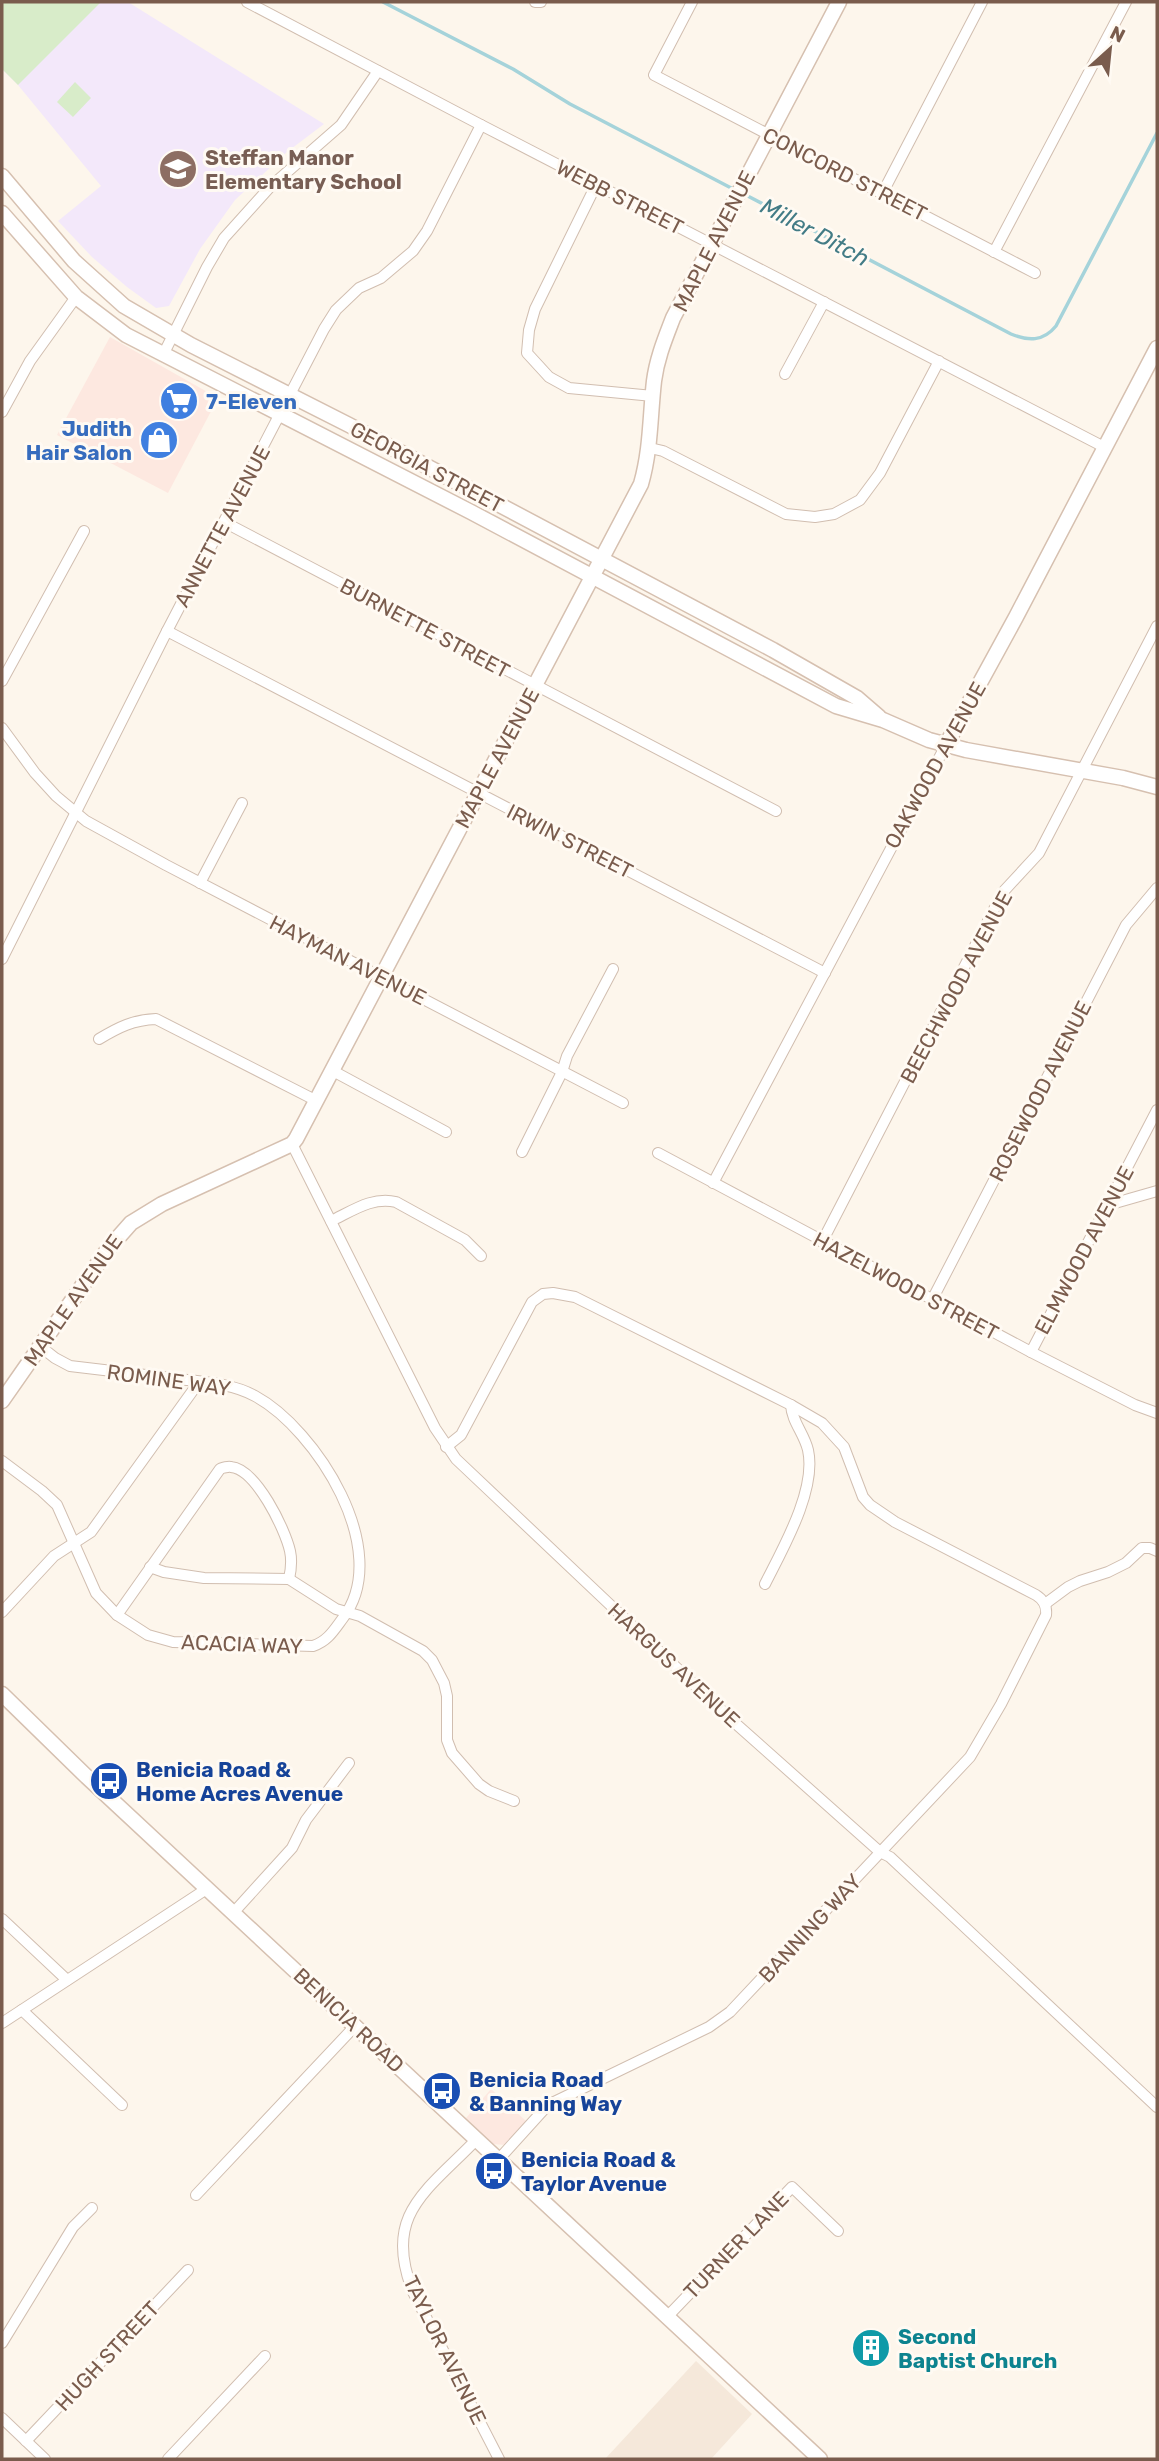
<svg xmlns="http://www.w3.org/2000/svg" width="1159" height="2461" viewBox="0 0 1159 2461" font-family="Rubik,sans-serif">
  <rect width="100%" height="100%" fill="#fdf6ec"/>
  <path fill="#f5e8da" d="M696 2361 752 2414 711 2459H605Z"/>
  <g fill="#fde8e0">
    <path d="M110 337 218 398 168 493 57 435Z"/>
    <path d="M491 2089 526 2121 506 2145 492 2144 466 2118Z"/>
  </g>
  <path fill="#f3e8fa" d="M2 2H128L324 124 287 152 235 200 200 249 169 306 156 308 127 287 92 257 58 221 101 186 18 85 2 69Z"/>
  <g fill="#d8ecc9">
    <path d="M2 2H101L18 85 2 69Z"/>
    <path d="M75 82 91 98 73 117 57 102Z"/>
  </g>
  <g fill="none" stroke-linecap="round" stroke-linejoin="round">
    <g stroke="#a5d3da" stroke-width="3.5">
      <path d="M383 2 513 69 570 104 735 190"/>
      <path d="M742 193 1011 334C1028 341 1043 342 1056 326L1157 133"/>
    </g>
    <defs>
      <g id="street">
        <path d="M247 2 481 125 1106 448"/>
        <path d="M535 2H541"/>
        <path d="M692 2 654 75 1035 273"/>
        <path d="M596 185 535 309 529 330 527 353 549 377 569 388 653 396"/>
        <path d="M882 194 982 2"/>
        <path d="M994 252 1126 2"/>
        <path d="M163 355 207 267 224 238 270 187 341 125 378 71"/>
        <path d="M785 374 824 302"/>
        <path d="M2 412 30 361 76 297"/>
        <path d="M650 448 663 451 786 514 815 517 834 514 860 500 880 473 939 361"/>
        <path d="M224 522 776 811"/>
        <path d="M167 631 825 973"/>
        <path d="M2 681 84 531"/>
        <path d="M2 728 35 773 56 796 86 821 166 865 623 1103"/>
        <path d="M200 883 242 803"/>
        <path d="M2 959 167 631 324 329 336 310 359 288 381 278 413 251 427 231 481 125"/>
        <path d="M99 1039C119 1027 133 1020 156 1019L317 1101"/>
        <path d="M333 1071 446 1132"/>
        <path d="M292 1144 435 1428 456 1459 735 1723 880 1852 890 1857 1157 2107"/>
        <path d="M522 1152 562 1072 567 1056 613 969"/>
        <path d="M658 1153 1031 1352 1135 1405 1157 1413"/>
        <path d="M713 1183 946 745"/>
        <path d="M1108 1205 1157 1191"/>
        <path d="M331 1221C352 1211 373 1196 396 1202L465 1240 481 1256"/>
        <path d="M822 1242 1003 892 1039 853 1157 626"/>
        <path d="M932 1300 1126 925 1157 888"/>
        <path d="M1031 1352 1157 1110"/>
        <path d="M446 1447 461 1435 532 1302 543 1294 553 1293 575 1297 791 1405 822 1423 844 1447 863 1497 870 1505 895 1522 1036 1595C1044 1600 1047 1606 1046 1615L1001 1704 970 1757 730 2012 709 2027 548 2105 498 2160"/>
        <path d="M2 1461 42 1491 57 1505 96 1593 117 1615 148 1635 173 1642 313 1646C328 1641 334 1630 343 1618 394 1551 316 1429 255 1396 230 1382 199 1382 171 1378 138 1374 104 1370 70 1366L55 1358 41 1347"/>
        <path d="M150 1567 164 1572 204 1578 289 1579 336 1609 360 1616 423 1651 432 1660 444 1683 447 1696V1740L452 1753 479 1784 489 1791 514 1801"/>
        <path d="M765 1584C782 1550 817 1490 808 1450 804 1433 792 1422 791 1405"/>
        <path d="M1045 1604 1068 1587 1080 1581 1108 1572 1126 1563 1142 1548H1150L1157 1551"/>
        <path d="M2 1612 54 1556 91 1532 199 1382"/>
        <path d="M117 1615 220 1469C221 1468 230 1466 231 1467 256 1469 285 1529 290 1551 292 1560 291 1570 289 1579"/>
        <path d="M234 1912 292 1848 306 1820 349 1763"/>
        <path d="M2 1919 67 1980"/>
        <path d="M22 2010 122 2105"/>
        <path d="M2 2023 208 1888"/>
        <path d="M477 2139C427 2191 382 2214 413 2292L499 2459"/>
        <path d="M196 2195 356 2025"/>
        <path d="M666 2318 792 2187 838 2231"/>
        <path d="M2 2343 73 2227 92 2208"/>
        <path d="M2 2418 45 2459"/>
        <path d="M26 2441 188 2270"/>
        <path d="M168 2459 265 2356"/>
      </g>
      <g id="secondary">
        <path d="M2 176 74 261 124 306 191 345 349 425 773 650 857 698 879 717"/>
        <path d="M2 213 76 297 126 335 471 512 836 706 883 720 929 740 966 750 1123 778 1157 787"/>
        <path d="M946 745 1016 617 1157 348"/>
        <path d="M2 1401 108 1249 131 1223 162 1204 292 1144 296 1139 641 484C651 449 650 416 654 381 657 358 665 339 673 318L839 2"/>
        <path d="M2 1694 87 1777 820 2459"/>
      </g>
    </defs>
    <use href="#street" stroke="#d1beb0" stroke-width="12"/>
    <use href="#secondary" stroke="#d6c0b0" stroke-width="17"/>
    <use href="#street" stroke="#fff" stroke-width="10"/>
    <use href="#secondary" stroke="#fff" stroke-width="14"/>
  </g>
  <defs>
    <symbol id="school-disc" viewBox="-11 -11 22 22"><circle r="9.5" fill="#8d6e63" stroke="#fffaf3"/><path d="M0-5L7-2L0 1L-7-2ZM-4 1L0 2.5L4 1V4Q0 6-4 4Z" fill="#fff"/></symbol>
    <symbol id="supermarket-disc" viewBox="-11 -11 22 22"><circle r="9.5" fill="#3f7fe0" stroke="#fffaf3"/><path d="M-6-5.5h2.5l.6 2H6L4.5 2H-2.5L-4.4-4H-6ZM-1.5 3.2a1.3 1.3 0 1 0 .1 0ZM3 3.2a1.3 1.3 0 1 0 .1 0Z" fill="#fff"/></symbol>
    <symbol id="shop-disc" viewBox="-11 -11 22 22"><circle r="9.5" fill="#3f7fe0" stroke="#fffaf3"/><path d="M-5-2.5h2.3a2.7 3.5 0 0 1 5.4 0H5L5.5 6h-11ZM-1.5-2.5h3a1.5 2.3 0 0 0-3 0Z" fill="#fff"/></symbol>
    <symbol id="bus-disc" viewBox="-11 -11 22 22"><circle r="9.5" fill="#1a4fb4" stroke="#fffaf3"/><path d="M-5-6H5V4H4V6H2V4H-2V6H-4V4H-5ZM-3.5-4V0h7V-4ZM-3.5 1.2v1.5H-2V1.2ZM2 1.2v1.5H3.5V1.2Z" fill="#fff"/></symbol>
    <symbol id="building-disc" viewBox="-11 -11 22 22"><circle r="9.5" fill="#0f9aa8" stroke="#fffaf3"/><path d="M-4-6H4V6H1V3H-1V6H-4ZM-2.5-4.3h1.7v1.8h-1.7ZM.8-4.3h1.7v1.8H.8ZM-2.5-1h1.7V.8h-1.7ZM.8-1h1.7V.8H.8Z" fill="#fff"/></symbol>
  </defs>
  <g fill-rule="evenodd">
    <use href="#school-disc" x="156" y="147" width="44" height="44"/>
    <use href="#supermarket-disc" x="157" y="379" width="44" height="44"/>
    <use href="#shop-disc" x="137" y="418" width="44" height="44"/>
    <use href="#bus-disc" x="87" y="1759" width="44" height="44"/>
    <use href="#bus-disc" x="420" y="2069" width="44" height="44"/>
    <use href="#bus-disc" x="472" y="2149" width="44" height="44"/>
    <use href="#building-disc" x="849" y="2326" width="44" height="44"/>
  </g>
  <g text-anchor="middle" dominant-baseline="central" stroke-width="6" stroke-linejoin="round" paint-order="stroke">
    <g font-size="21" font-weight="bold" fill="#785e54" stroke="#fffaf3" text-anchor="start">
      <text x="205" y="157">Steffan Manor<tspan x="205" dy="24">Elementary School</tspan></text>
    </g>
    <g font-size="21" fill="#7a5c4d" stroke="#fffaf3">
      <text transform="translate(845 174) rotate(27)">CONCORD STREET</text>
      <text transform="translate(620 197) rotate(27)">WEBB STREET</text>
      <text transform="translate(714 241) rotate(-63)">MAPLE AVENUE</text>
      <text transform="translate(427 467) rotate(28)">GEORGIA STREET</text>
      <text transform="translate(222 526) rotate(-62)">ANNETTE AVENUE</text>
      <text transform="translate(425 628) rotate(28)">BURNETTE STREET</text>
      <text transform="translate(497 758) rotate(-62)">MAPLE AVENUE</text>
      <text transform="translate(935 765) rotate(-61)">OAKWOOD AVENUE</text>
      <text transform="translate(570 841) rotate(27)">IRWIN STREET</text>
      <text transform="translate(348 960) rotate(27)">HAYMAN AVENUE</text>
      <text transform="translate(956 987) rotate(-62)">BEECHWOOD AVENUE</text>
      <text transform="translate(1040 1091) rotate(-63)">ROSEWOOD AVENUE</text>
      <text transform="translate(1084 1250) rotate(-62)">ELMWOOD AVENUE</text>
      <text transform="translate(906 1286) rotate(28)">HAZELWOOD STREET</text>
      <text transform="translate(73 1300) rotate(-55)">MAPLE AVENUE</text>
      <text transform="translate(169 1380) rotate(8)">ROMINE WAY</text>
      <text transform="translate(242 1644) rotate(2)">ACACIA WAY</text>
      <text transform="translate(674 1665) rotate(43)">HARGUS AVENUE</text>
      <text transform="translate(810 1928) rotate(-47)">BANNING WAY</text>
      <text transform="translate(349 2020) rotate(43)">BENICIA ROAD</text>
      <text transform="translate(736 2245) rotate(-46)">TURNER LANE</text>
      <text transform="translate(445 2350) rotate(64)">TAYLOR AVENUE</text>
      <text transform="translate(107 2356) rotate(-47)">HUGH STREET</text>
    </g>
    <g font-size="21" font-weight="bold" fill="#366cbe" stroke="#fffaf3" text-anchor="start">
      <text x="206" y="401">7-Eleven</text>
      <text x="132" y="428" text-anchor="end">Judith<tspan x="132" dy="24">Hair Salon</tspan></text>
    </g>
    <g font-size="21" font-weight="bold" fill="#164399" stroke="#fffaf3" text-anchor="start">
      <text x="136" y="1769">Benicia Road &amp;<tspan x="136" dy="24">Home Acres Avenue</tspan></text>
      <text x="469" y="2079">Benicia Road<tspan x="469" dy="24">&amp; Banning Way</tspan></text>
      <text x="521" y="2159">Benicia Road &amp;<tspan x="521" dy="24">Taylor Avenue</tspan></text>
    </g>
    <g font-size="21" font-weight="bold" fill="#0d838f" stroke="#fffaf3" text-anchor="start">
      <text x="898" y="2336">Second<tspan x="898" dy="24">Baptist Church</tspan></text>
    </g>
    <g font-size="23" font-style="italic" fill="#437c86" stroke="#fffaf3">
      <text transform="translate(815 232) rotate(28)">Miller Ditch</text>
    </g>
  </g>
  <rect width="1159" height="2461" fill="none" stroke="#7a5c4d" stroke-width="7"/>
  <g transform="translate(1110 49) rotate(27)" stroke="#fffaf3" stroke-width="5" paint-order="stroke">
  <path d="M0-5L12 26L0 18L-12 26Z" fill="#7a5c4d"/>
  <text y="-10" font-size="19" font-weight="bold" text-anchor="middle" fill="#7a5c4d">N</text>
  </g>
</svg>
